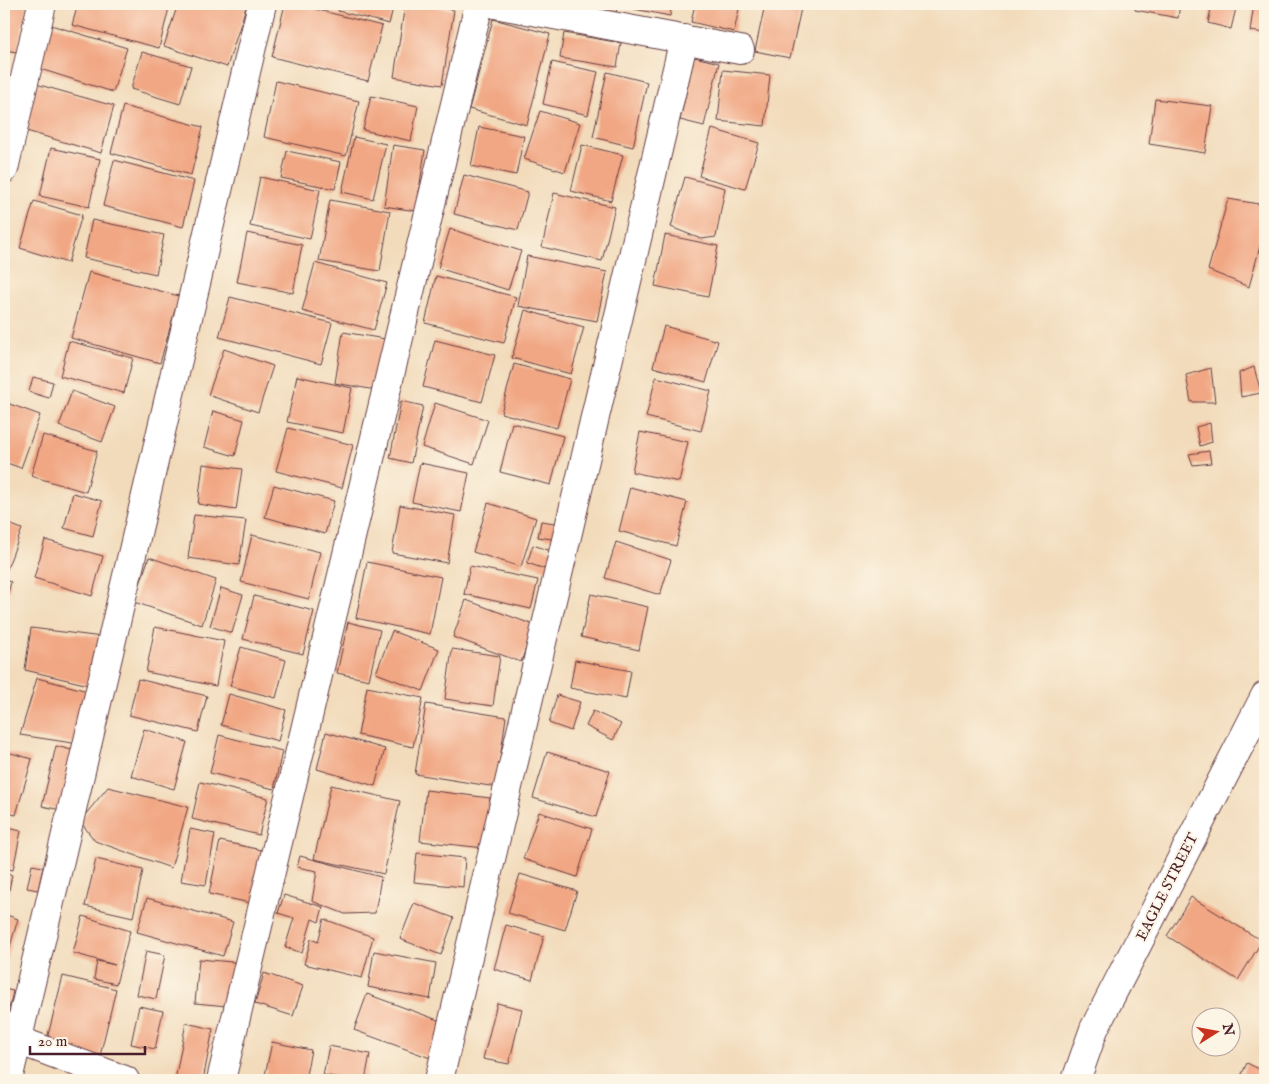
<svg xmlns="http://www.w3.org/2000/svg" width="1269" height="1084" viewBox="0 0 1269 1084" font-family="'IM FELL English',serif">
  <rect width="100%" height="100%" fill="#fcf5e5"/>
  <filter id="ink" filterUnits="userSpaceOnUse"><feTurbulence type="fractalNoise" baseFrequency=".02" numOctaves="2"/><feDisplacementMap in="SourceGraphic" scale="10" xChannelSelector="R" yChannelSelector="G"/><feConvolveMatrix kernelMatrix="1 2 1 2 8 2 1 2 1" color-interpolation-filters="sRGB"/></filter>
  <filter id="wash" filterUnits="userSpaceOnUse"><feTurbulence type="fractalNoise" baseFrequency=".0096" numOctaves="4" result="noise"/><feDisplacementMap in="SourceGraphic" scale="20" xChannelSelector="R" yChannelSelector="G"/><feGaussianBlur stdDeviation="1.12" result="paint"/><feColorMatrix in="noise" values="0 0 0 0 0 0 0 0 0 0 0 0 0 0 0 0 0 1.4 0 .05"/><feComposite in="paint" operator="in"/></filter>
  <g filter="url(#wash)">
    <rect width="100%" height="100%" fill="#f2dbbb"/>
    <g id="blocks">
      <g fill="#f1a784">
        <path d="M4 4 27 6 17 52 4 50Z"/>
        <path d="M78 4H170L159 48 72 25Z"/>
        <path d="M178 4H247L227 67 164 46Z"/>
        <path d="M285 4H295L382 26 368 81 272 57Z"/>
        <path d="M339 4H394L389 24 338 11Z"/>
        <path d="M405 4H417L454 10 442 85 394 77Z"/>
        <path d="M577 4H618L616 13Z"/>
        <path d="M635 4H672L670 16 634 9Z"/>
        <path d="M695 4H740L734 32 691 22Z"/>
        <path d="M765 4H802L790 58 755 51Z"/>
        <path d="M1136 4H1180L1178 18 1135 10Z"/>
        <path d="M1212 4H1237L1231 29 1208 23Z"/>
        <path d="M1254 4H1265V33L1250 31Z"/>
        <path d="M493 19 550 34 527 125 469 109Z"/>
        <path d="M51 25 127 48 113 92 37 68Z"/>
        <path d="M564 33 621 43 617 67 560 58Z"/>
        <path d="M142 52 191 66 180 104 131 89Z"/>
        <path d="M694 57 719 63 704 126 680 120Z"/>
        <path d="M552 62 598 72 588 115 543 104Z"/>
        <path d="M723 70 770 75 765 126 718 121Z"/>
        <path d="M607 72 647 82 633 147 593 137Z"/>
        <path d="M276 81 359 101 346 156 264 137Z"/>
        <path d="M36 84 114 106 101 153 23 130Z"/>
        <path d="M371 96 418 106 411 141 363 130Z"/>
        <path d="M1155 99 1212 106 1205 153 1149 144Z"/>
        <path d="M123 106 203 127 191 175 111 153Z"/>
        <path d="M540 111 580 123 565 172 524 159Z"/>
        <path d="M479 127 524 136 516 175 471 166Z"/>
        <path d="M712 129 759 143 745 189 699 176Z"/>
        <path d="M354 137 386 144 373 199 342 192Z"/>
        <path d="M393 145 425 150 416 211 384 206Z"/>
        <path d="M582 145 623 155 611 201 571 191Z"/>
        <path d="M51 148 100 159 89 207 40 196Z"/>
        <path d="M287 151 341 162 335 189 281 178Z"/>
        <path d="M114 160 194 181 183 227 103 206Z"/>
        <path d="M464 175 528 192 518 230 454 214Z"/>
        <path d="M260 177 320 190 310 239 250 226Z"/>
        <path d="M685 177 725 188 716 237 701 239 671 227Z"/>
        <path d="M554 193 615 207 602 261 542 247Z"/>
        <path d="M1228 199 1265 205V228L1249 287 1208 270Z"/>
        <path d="M330 200 390 211 380 271 319 261Z"/>
        <path d="M34 201 82 215 68 263 20 248Z"/>
        <path d="M92 220 164 235 156 274 84 258Z"/>
        <path d="M450 229 521 251 508 290 438 268Z"/>
        <path d="M247 233 302 245 293 293 237 282Z"/>
        <path d="M665 235 718 246 708 297 655 286Z"/>
        <path d="M527 256 607 272 597 321 518 306Z"/>
        <path d="M315 263 387 283 374 330 302 311Z"/>
        <path d="M89 272 179 296 160 363 71 338Z"/>
        <path d="M436 276 516 297 504 343 425 323Z"/>
        <path d="M230 297 332 323 321 364 219 337Z"/>
        <path d="M525 310 584 327 571 374 512 358Z"/>
        <path d="M664 326 718 341 706 382 653 367Z"/>
        <path d="M343 332 385 339 376 390 335 383Z"/>
        <path d="M435 340 495 355 482 402 423 387Z"/>
        <path d="M69 341 133 358 124 393 60 376Z"/>
        <path d="M224 349 273 366 258 412 208 395Z"/>
        <path d="M514 364 570 379 557 428 501 413Z"/>
        <path d="M1254 367 1261 393 1241 397 1239 373Z"/>
        <path d="M1211 368 1215 402H1191L1186 375Z"/>
        <path d="M297 376 352 388 343 433 287 422Z"/>
        <path d="M33 377 53 382 49 398 29 392Z"/>
        <path d="M656 377 711 391 701 431 646 417Z"/>
        <path d="M72 391 115 407 102 442 59 426Z"/>
        <path d="M401 401 423 406 411 463 390 458Z"/>
        <path d="M4 402 40 415 21 468 4 462Z"/>
        <path d="M435 403 488 420 474 464 422 447Z"/>
        <path d="M213 411 244 420 235 456 204 447Z"/>
        <path d="M512 423 563 436 551 485 500 472Z"/>
        <path d="M1210 423 1212 442 1200 446 1196 427Z"/>
        <path d="M288 428 353 445 342 488 276 471Z"/>
        <path d="M640 432 688 442 679 482 632 472Z"/>
        <path d="M43 435 97 451 86 492 31 476Z"/>
        <path d="M1209 451 1211 463 1193 465 1189 454Z"/>
        <path d="M420 463 469 473 461 512 412 502Z"/>
        <path d="M203 464 242 469 236 510 198 504Z"/>
        <path d="M274 485 334 501 325 534 265 517Z"/>
        <path d="M630 487 687 502 676 546 619 531Z"/>
        <path d="M73 493 102 501 93 536 64 528Z"/>
        <path d="M488 503 536 518 521 567 473 552Z"/>
        <path d="M400 505 455 515 447 563 392 553Z"/>
        <path d="M194 515 246 520 239 565 188 558Z"/>
        <path d="M541 521 562 524 559 540 538 537Z"/>
        <path d="M4 522 22 529 7 569 4 568Z"/>
        <path d="M252 535 320 552 309 599 241 582Z"/>
        <path d="M45 540 103 556 92 596 34 578Z"/>
        <path d="M616 542 671 560 660 595 605 578Z"/>
        <path d="M533 545 557 553 551 571 527 563Z"/>
        <path d="M149 557 216 580 202 625 134 602Z"/>
        <path d="M367 562 441 577 430 634 356 618Z"/>
        <path d="M470 566 538 580 531 609 464 594Z"/>
        <path d="M4 580 11 582 4 608Z"/>
        <path d="M221 588 243 595 232 633 210 626Z"/>
        <path d="M591 594 648 607 639 650 581 637Z"/>
        <path d="M254 596 314 611 303 654 243 639Z"/>
        <path d="M466 600 534 625 521 662 453 637Z"/>
        <path d="M348 622 380 630 369 680 337 673Z"/>
        <path d="M155 627 224 641 216 686 146 672Z"/>
        <path d="M31 628 102 637 93 686 25 670Z"/>
        <path d="M392 631 439 649 423 691 376 673Z"/>
        <path d="M241 647 286 660 276 698 230 686Z"/>
        <path d="M452 649 500 656 493 706 445 699Z"/>
        <path d="M575 660 631 671 626 699 570 688Z"/>
        <path d="M37 678 92 692 79 744 20 735Z"/>
        <path d="M138 679 207 696 198 732 129 715Z"/>
        <path d="M367 687 423 698 413 747 358 735Z"/>
        <path d="M229 694 286 710 278 741 221 725Z"/>
        <path d="M557 695 580 702 571 731 549 723Z"/>
        <path d="M426 704 506 717 496 787 415 774Z"/>
        <path d="M593 711 621 724 613 740 586 726Z"/>
        <path d="M144 729 187 742 174 789 131 776Z"/>
        <path d="M326 732 385 749 375 786 317 769Z"/>
        <path d="M219 735 282 751 274 789 210 773Z"/>
        <path d="M56 746 79 752 65 811 42 806Z"/>
        <path d="M4 751 32 759 16 815 4 812Z"/>
        <path d="M547 752 610 771 596 817 533 798Z"/>
        <path d="M200 782 268 798 259 835 192 819Z"/>
        <path d="M331 785 400 801 384 874 314 859Z"/>
        <path d="M108 787 188 807 171 868 95 841 80 821Z"/>
        <path d="M426 790 490 798 484 848 420 841Z"/>
        <path d="M539 812 592 829 577 877 523 859Z"/>
        <path d="M4 827 21 831 13 870 4 868Z"/>
        <path d="M190 829 215 834 206 885 181 881Z"/>
        <path d="M220 841 266 851 255 904 209 894Z"/>
        <path d="M417 853 465 858 463 887 414 882Z"/>
        <path d="M300 856 381 877 375 913 345 914 312 901 317 871 297 867Z"/>
        <path d="M96 859 143 870 133 917 85 906Z"/>
        <path d="M32 865 43 867 38 890 27 888Z"/>
        <path d="M4 873 12 875 6 905 4 904Z"/>
        <path d="M520 874 577 891 565 930 508 913Z"/>
        <path d="M284 895 323 907 319 922 312 919 302 953 285 947 294 918 278 913Z"/>
        <path d="M1191 897 1262 941 1238 980 1167 936Z"/>
        <path d="M147 898 233 922 223 956 137 932Z"/>
        <path d="M414 903 454 918 441 955 400 939Z"/>
        <path d="M4 914 18 919 4 967Z"/>
        <path d="M83 916 130 931 116 984 94 979 97 961 115 965 73 953Z"/>
        <path d="M324 919 373 937 362 978 304 964 311 939 318 942Z"/>
        <path d="M506 925 544 936 532 980 494 969Z"/>
        <path d="M146 951 165 955 156 999 137 995Z"/>
        <path d="M374 951 436 963 430 999 368 987Z"/>
        <path d="M199 959 243 963 238 1007 195 1003Z"/>
        <path d="M264 973 303 986 293 1016 255 1004Z"/>
        <path d="M63 976 116 989 100 1056 46 1043Z"/>
        <path d="M4 989 13 991 8 1014 4 1012Z"/>
        <path d="M367 994 446 1023 433 1059 354 1030Z"/>
        <path d="M497 1003 522 1009 509 1064 483 1059Z"/>
        <path d="M139 1006 163 1011 155 1049 131 1044Z"/>
        <path d="M186 1023 213 1029 203 1080H175Z"/>
        <path d="M272 1042 311 1050 305 1080H264Z"/>
        <path d="M329 1046 370 1054 365 1080H351L323 1075Z"/>
        <path d="M1247 1063 1265 1072V1080H1239Z"/>
      </g>
    </g>
  </g>
  <g filter="url(#ink)">
    <use href="#blocks" fill-opacity="0" stroke="#633b41" stroke-width="1"/>
    <g fill="none" stroke-linecap="round" stroke-linejoin="round">
      <defs>
        <g id="street">
          <path d="M495 4 740 50"/>
          <path d="M4 169 42 4"/>
          <path d="M4 1035 125 1080"/>
          <path d="M8 1080 262 4"/>
          <path d="M221 1080 479 4"/>
          <path d="M439 1080 684 39"/>
        </g>
        <path id="secondary" d="M1076 1080 1094 1029 1265 696"/>
      </defs>
      <use href="#street" stroke="#633b41" stroke-width="30"/>
      <use href="#secondary" stroke="#633b41" stroke-width="30"/>
      <use href="#street" stroke="#fff" stroke-width="28"/>
      <use href="#secondary" stroke="#fff" stroke-width="28"/>
    </g>
  </g>
  <g text-anchor="middle" dominant-baseline="central" stroke-width="4" stroke-linejoin="round" paint-order="stroke">
    <g font-size="15" fill="#4a1f2b" stroke="#fcf5e5">
      <text transform="translate(1167 887) rotate(-63)">EAGLE STREET</text>
    </g>
  </g>
  <rect width="1269" height="1084" fill="none" stroke="#fcf5e5" stroke-width="20"/>
  <g transform="translate(1216 1032) rotate(79)"><circle r="24" fill="#fcf5e5" stroke="#b59f9b"/>
  <path d="M0-4L9 19L0 12L-9 19Z" fill="#c8321e"/>
  <text y="-8" font-size="14" font-weight="bold" text-anchor="middle" fill="#4a1f2b">N</text>
  </g>
  <path d="M30 1046v8h115v-8" fill="none" stroke="#4a1f2b" stroke-width="2.5"/>
  <text x="38" y="1046" font-size="15" fill="#4a1f2b" stroke="#fcf5e5" stroke-width="4" paint-order="stroke">20 m</text>
</svg>
